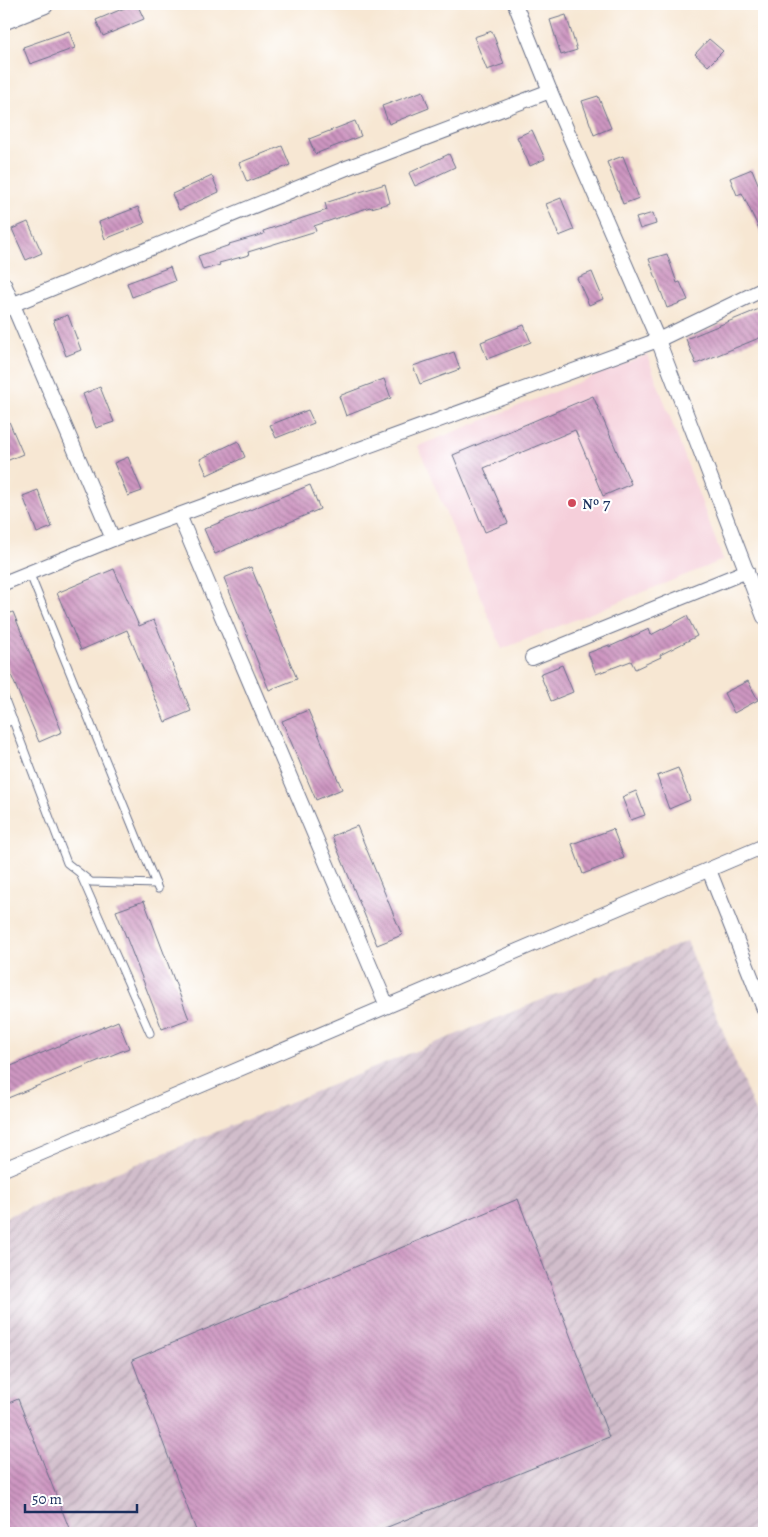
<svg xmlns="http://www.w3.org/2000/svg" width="768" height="1537" viewBox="0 0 768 1537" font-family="Alegreya,serif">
  <defs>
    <pattern id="industrial-furrows" width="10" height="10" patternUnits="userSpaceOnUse" patternTransform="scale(1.25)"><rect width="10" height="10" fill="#d1bdcb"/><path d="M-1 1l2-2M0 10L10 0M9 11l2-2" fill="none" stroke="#a99aa8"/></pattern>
    <pattern id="building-back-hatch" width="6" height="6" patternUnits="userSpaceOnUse" patternTransform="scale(1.25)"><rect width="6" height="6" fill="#ce96c1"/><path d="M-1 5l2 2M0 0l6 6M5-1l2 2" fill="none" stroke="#a67ba0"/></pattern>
  </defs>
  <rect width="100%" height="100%" fill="#fff"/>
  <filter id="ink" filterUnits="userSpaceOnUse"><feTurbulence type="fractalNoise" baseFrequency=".02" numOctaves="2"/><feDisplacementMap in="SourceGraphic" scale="10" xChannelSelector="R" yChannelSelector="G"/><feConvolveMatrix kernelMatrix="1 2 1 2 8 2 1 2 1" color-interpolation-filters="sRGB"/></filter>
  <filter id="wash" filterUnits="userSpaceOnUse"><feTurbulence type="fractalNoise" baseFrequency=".0096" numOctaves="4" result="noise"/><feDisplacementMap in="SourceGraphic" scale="20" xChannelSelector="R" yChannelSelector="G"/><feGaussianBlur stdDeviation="1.12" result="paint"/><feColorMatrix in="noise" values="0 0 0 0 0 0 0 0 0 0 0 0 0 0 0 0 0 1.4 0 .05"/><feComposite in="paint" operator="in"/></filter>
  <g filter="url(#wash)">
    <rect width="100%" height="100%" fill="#f7e7d3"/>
    <path fill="#f5cfda" d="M647 355 723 560 502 649 418 446Z"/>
    <path fill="url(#industrial-furrows)" d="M687 941 764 1134V1533H4V1218Z"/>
    <g id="blocks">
      <g fill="url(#building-back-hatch)">
        <path d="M134 4H137L144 19 103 36 96 20Z"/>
        <path d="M566 15 577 50 561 55 550 20Z"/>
        <path d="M69 31 75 48 30 64 23 47Z"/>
        <path d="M492 31 504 64 487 70 474 37Z"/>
        <path d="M709 39 723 51 708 66 695 54Z"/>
        <path d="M423 91 429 108 389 124 382 106Z"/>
        <path d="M598 96 611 128 594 135 582 101Z"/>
        <path d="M355 121 361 136 315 154 309 139Z"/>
        <path d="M532 130 545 159 530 166 517 137Z"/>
        <path d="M282 146 290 165 247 182 239 163Z"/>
        <path d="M449 154 455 167 415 186 409 173Z"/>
        <path d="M623 156 639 198 623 204 607 162Z"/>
        <path d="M752 169 764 198V239L742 193 737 195 730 178Z"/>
        <path d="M212 176 219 192 179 210 172 194Z"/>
        <path d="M385 184 390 203 371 208 370 207 314 226 316 231 248 252 249 255 219 263 220 265 203 270 198 256 230 245 229 244 264 234 263 231 327 210 325 203Z"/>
        <path d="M561 198 574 230 559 236 546 204Z"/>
        <path d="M138 207 145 223 105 239 99 222Z"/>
        <path d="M653 213 656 224 640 229 636 218Z"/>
        <path d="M28 222 42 253 26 260 12 229Z"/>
        <path d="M667 254 677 283 680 282 688 300 667 308 649 259Z"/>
        <path d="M170 267 175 281 132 297 127 283Z"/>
        <path d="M592 272 603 299 589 305 577 278Z"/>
        <path d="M764 307V336L696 364 686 339Z"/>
        <path d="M68 315 81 350 66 356 53 320Z"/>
        <path d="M524 325 531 342 487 359 481 342Z"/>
        <path d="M454 352 460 369 420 384 413 366Z"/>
        <path d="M384 379 391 398 346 416 339 396Z"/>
        <path d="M100 387 114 422 96 428 83 394Z"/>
        <path d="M593 396 631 484 603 496 575 430 484 468 508 523 485 532 453 455Z"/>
        <path d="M4 410 23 454 4 462Z"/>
        <path d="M308 410 314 423 276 438 270 425Z"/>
        <path d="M238 441 245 457 207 475 200 459Z"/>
        <path d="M128 457 142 491 128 496 114 463Z"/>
        <path d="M310 485 320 509 215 554 204 529Z"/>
        <path d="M38 490 52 527 37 533 23 496Z"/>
        <path d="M251 567 297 679 269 690 224 578Z"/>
        <path d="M114 569 139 626 154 620 191 711 165 722 127 630 81 650 57 593Z"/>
        <path d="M13 612 62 732 39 742 4 658V616Z"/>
        <path d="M687 616 697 636 660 655 661 657 635 669 631 661 596 674 588 653 609 645V647L649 629 651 635Z"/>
        <path d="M562 665 573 692 551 701 540 674Z"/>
        <path d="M748 681 758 700 734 713 724 693Z"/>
        <path d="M308 710 342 789 316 800 282 721Z"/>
        <path d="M678 768 690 800 669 809 657 776Z"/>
        <path d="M636 791 645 815 631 820 622 797Z"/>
        <path d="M357 826 402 935 377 945 332 836Z"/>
        <path d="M613 829 624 858 583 874 572 844Z"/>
        <path d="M144 901 189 1019 162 1029 116 911Z"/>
        <path d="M118 1021 129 1048 8 1098 4 1088V1069Z"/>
        <path d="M518 1199 609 1437 373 1533H197L132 1360Z"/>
        <path d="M18 1399 71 1533H4V1405Z"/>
      </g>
    </g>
  </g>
  <g filter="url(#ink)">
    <use href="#blocks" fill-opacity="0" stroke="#686f87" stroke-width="1"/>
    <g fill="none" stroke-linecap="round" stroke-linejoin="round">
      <defs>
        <g id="service">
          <path d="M29 572 158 889"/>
          <path d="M4 697 67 863 91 882 156 884"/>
          <path d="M4 724 13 720"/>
          <path d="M81 876 150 1033"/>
        </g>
        <g id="minor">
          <path d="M515 4 550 91 658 340 764 289"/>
          <path d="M4 284 113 539"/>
          <path d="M4 308 349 167 550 91"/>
          <path d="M179 515 387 1006"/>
          <path d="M4 583 113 539 658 340 764 617"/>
          <path d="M532 658 747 571"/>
          <path d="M709 870 764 1009"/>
          <path d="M4 1169 764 846"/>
        </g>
        <path id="secondary" d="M4 20 44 4"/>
      </defs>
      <use href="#service" stroke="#686f87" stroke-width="9"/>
      <use href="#minor" stroke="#686f87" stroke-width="16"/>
      <use href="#secondary" stroke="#686f87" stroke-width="21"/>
      <use href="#service" stroke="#fff" stroke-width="7"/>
      <use href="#minor" stroke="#fff" stroke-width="14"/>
      <use href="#secondary" stroke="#fff" stroke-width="19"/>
    </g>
  </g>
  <circle fill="#d1495b" stroke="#fff" stroke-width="2" cx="572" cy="503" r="5"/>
  <g text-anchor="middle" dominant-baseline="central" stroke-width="4.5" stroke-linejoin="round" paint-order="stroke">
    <g font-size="18" fill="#1b2f5e" stroke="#fff" text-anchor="start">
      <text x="582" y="503">№ 7</text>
    </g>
  </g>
  <rect width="768" height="1537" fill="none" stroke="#fff" stroke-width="20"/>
  <path d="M25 1504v8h112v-8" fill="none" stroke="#1b2f5e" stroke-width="2.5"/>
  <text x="32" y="1504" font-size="15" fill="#1b2f5e" stroke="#ffffff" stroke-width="4" paint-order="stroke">50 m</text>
</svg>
